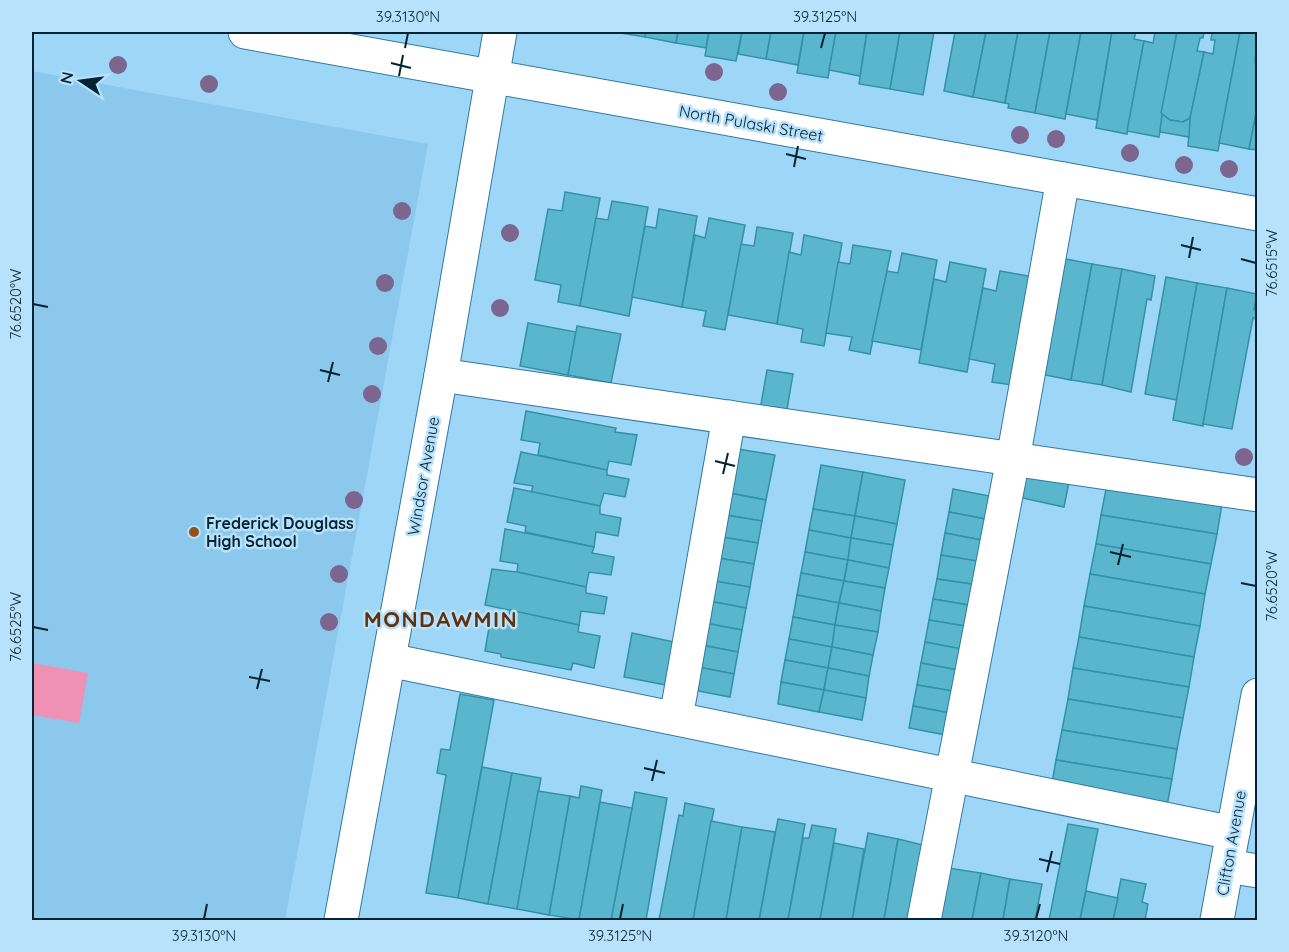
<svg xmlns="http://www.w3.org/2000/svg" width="1289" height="952" viewBox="0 0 1289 952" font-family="Quicksand,sans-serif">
  <rect width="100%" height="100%" fill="#9ed6f8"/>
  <path fill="#8bc8ec" d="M32 71 428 144 285 920H32Z"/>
  <path fill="#ee91b5" d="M32 663 88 673 79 723 32 715Z"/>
  <g fill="#5ab6cc" stroke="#3192a7" stroke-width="1.5">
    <path d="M614 32H646L645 37Z"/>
    <path d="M646 32H678L676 43 645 37Z"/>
    <path d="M678 32H709L706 48 676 43Z"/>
    <path d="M709 32H742L736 61 705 56Z"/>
    <path d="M742 32H771L766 59 738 54Z"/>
    <path d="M771 32H804L798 65 766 59Z"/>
    <path d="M804 32H836L828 78 797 73Z"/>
    <path d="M836 32H867L860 76 829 70Z"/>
    <path d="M867 32H900L890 89 859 84Z"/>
    <path d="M900 32H934L923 95 890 89Z"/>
    <path d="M955 32H986L973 97 944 91Z"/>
    <path d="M986 32H1018L1005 103 973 97Z"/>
    <path d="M1018 32H1050L1035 113 1008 108 1009 104 1005 103Z"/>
    <path d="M1050 32H1081L1065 119 1035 113Z"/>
    <path d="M1081 32H1112L1097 120 1066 114Z"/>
    <path d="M1112 32H1136L1134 39 1144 41 1127 134 1096 128Z"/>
    <path d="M1155 32H1177L1159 137 1127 131 1144 41 1153 43Z"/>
    <path d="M1177 32H1204L1203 38H1200L1197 51 1204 52 1190 118 1183 122 1170 120 1161 113Z"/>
    <path d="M1212 32H1240L1218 151 1188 146 1190 118 1204 52 1213 54 1215 40H1211Z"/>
    <path d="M1240 32H1258L1255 62H1258V104L1249 149 1219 143Z"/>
    <path d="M1258 104V150L1249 149Z"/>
    <path d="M1162 114 1170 120 1183 122 1190 118 1189 137 1160 132Z"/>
    <path d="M565 192 600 198 580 306 558 302 561 285 535 280 548 209 562 211Z"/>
    <path d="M612 201 648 207 629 316 580 306 596 218 608 220Z"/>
    <path d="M659 209 697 216 682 307 632 297 645 226 656 228Z"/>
    <path d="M709 218 745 225 725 330 703 326 706 311 682 307 695 235 705 238Z"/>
    <path d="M757 227 793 233 777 324 728 315 741 244 754 246Z"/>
    <path d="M804 235 842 243 824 346 801 342 803 329 777 324 789 252 801 255Z"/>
    <path d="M853 245 891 251 870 354 849 350 852 337 826 333 838 262 850 264Z"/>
    <path d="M902 253 937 260 921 350 872 341 887 271 898 273Z"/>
    <path d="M1061 258 1092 264 1071 380 1040 374Z"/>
    <path d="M950 262 986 269 967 372 919 363 934 279 946 282Z"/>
    <path d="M1092 264 1122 269 1102 385 1071 380Z"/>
    <path d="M1122 269 1155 276 1151 300 1147 299 1131 392 1102 385Z"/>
    <path d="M1000 271 1034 277 1012 385 992 382 995 364 969 359 983 288 996 291Z"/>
    <path d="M1166 277 1197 283 1177 400 1145 394Z"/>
    <path d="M1197 283 1227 288 1203 426 1173 420Z"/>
    <path d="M1227 288 1257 294 1254 310 1258 311V314L1256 319 1253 318 1232 429 1203 424Z"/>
    <path d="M528 323 576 332 568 375 520 366Z"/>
    <path d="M577 326 621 334 611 383 568 375Z"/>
    <path d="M767 370 793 374 786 415 760 410Z"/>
    <path d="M526 411 616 428 615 432 637 435 631 465 609 461 607 470 538 455 540 443 521 440Z"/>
    <path d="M732 448 775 455 766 500 724 492Z"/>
    <path d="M521 452 607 470V475L629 479 625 497 604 493 600 506 531 492 533 486 514 483Z"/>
    <path d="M821 465 863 472 855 516 813 509Z"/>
    <path d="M863 472 905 480 897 524 855 516Z"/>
    <path d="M1024 472 1069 482 1064 507 1018 497Z"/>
    <path d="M1107 484 1222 504 1217 534 1101 515Z"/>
    <path d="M514 488 600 506V514L621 518 618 536 596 532 594 547 525 532 526 526 507 522Z"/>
    <path d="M953 489 995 497 991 520 949 512Z"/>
    <path d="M724 492 766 500 762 521 720 514Z"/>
    <path d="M813 509 855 516 851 538 809 530Z"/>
    <path d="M949 512 991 520 987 541 945 533Z"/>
    <path d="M720 514 762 521 758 543 716 536Z"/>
    <path d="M1101 515 1217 534 1211 564 1096 544Z"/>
    <path d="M855 516 897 524 893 545 851 538Z"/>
    <path d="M505 529 594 547 592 553 614 557 611 575 589 572 586 587 517 572 518 564 500 561Z"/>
    <path d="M809 530 851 538 848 560 805 552Z"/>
    <path d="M945 533 987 541 983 562 941 555Z"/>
    <path d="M716 536 758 543 754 564 712 557Z"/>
    <path d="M851 538 893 545 889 568 848 560Z"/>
    <path d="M1096 544 1211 564 1205 594 1090 574Z"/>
    <path d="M805 552 848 560 844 581 801 573Z"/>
    <path d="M941 555 983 562 978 585 937 579Z"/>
    <path d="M712 557 754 564 750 587 708 580Z"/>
    <path d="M848 560 889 568 885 588 844 581Z"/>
    <path d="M492 569 517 572 586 587V593L607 597 604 614 581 611 579 625 485 605Z"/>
    <path d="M801 573 844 581 839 603 797 595Z"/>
    <path d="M1090 574 1205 594 1200 626 1084 606Z"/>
    <path d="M937 579 978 585 975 606 933 599Z"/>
    <path d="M708 580 750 587 746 608 704 600Z"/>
    <path d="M844 581 885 588 881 611 839 603Z"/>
    <path d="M797 595 839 603 835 625 793 617Z"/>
    <path d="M933 599 975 606 971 627 929 620Z"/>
    <path d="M704 600 746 608 742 630 700 622Z"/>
    <path d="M839 603 881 611 878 632 835 625Z"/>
    <path d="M1084 606 1200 626 1194 657 1079 637Z"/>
    <path d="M510 610 579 625 578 632 600 636 594 668 573 663 571 670 501 657V654L485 651 491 616 508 619Z"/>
    <path d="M793 617 835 625 832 647 789 639Z"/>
    <path d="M929 620 971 627 967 650 925 642Z"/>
    <path d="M700 622 742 630 738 652 696 644Z"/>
    <path d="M835 625 878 632 873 655 832 647Z"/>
    <path d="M632 633 674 642 666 685 624 677Z"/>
    <path d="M1079 637 1194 657 1189 687 1073 668Z"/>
    <path d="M789 639 832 647 828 668 785 660Z"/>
    <path d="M925 642 967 650 963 671 921 663Z"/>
    <path d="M696 644 738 652 734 674 693 666Z"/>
    <path d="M832 647 873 655 869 676 828 668Z"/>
    <path d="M785 660 828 668 824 690 781 682Z"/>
    <path d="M921 663 963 671 959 692 917 685Z"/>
    <path d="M693 666 734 674 730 697 688 689Z"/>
    <path d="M828 668 869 676 866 698 824 690Z"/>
    <path d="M1073 668 1189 687 1183 718 1068 699Z"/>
    <path d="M781 682 824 690 819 712 778 704Z"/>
    <path d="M917 685 959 692 955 714 913 706Z"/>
    <path d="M824 690 866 698 862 720 819 712Z"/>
    <path d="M460 694 494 700 458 898 426 893 446 775 437 773 441 749 450 750Z"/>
    <path d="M1068 699 1183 718 1177 749 1062 730Z"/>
    <path d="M913 706 955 714 951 736 909 728Z"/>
    <path d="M1062 730 1177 749 1172 779 1056 760Z"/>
    <path d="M1056 760 1172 779 1166 811 1051 789Z"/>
    <path d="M482 767 512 773 488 904 458 898Z"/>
    <path d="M512 773 541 778 517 909 488 904Z"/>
    <path d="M581 786 602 790 579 920 549 915 570 796 579 798Z"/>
    <path d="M538 791 570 796 549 915 517 909Z"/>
    <path d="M635 792 667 798 646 920H611Z"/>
    <path d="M600 802 632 808 611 920H579Z"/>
    <path d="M685 803 714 809 693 920H659L679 815 683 816Z"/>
    <path d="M778 819 805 824 788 920H759Z"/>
    <path d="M711 821 742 827 726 920H693Z"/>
    <path d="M1068 824 1098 829 1080 920H1049Z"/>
    <path d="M812 825 836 829 820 920H788L803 838H809Z"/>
    <path d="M742 827 775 832 759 920H726Z"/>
    <path d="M868 833 898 839 884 920H852Z"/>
    <path d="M898 839 931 847 917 920H884Z"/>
    <path d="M834 843 864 849 852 920H820Z"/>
    <path d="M948 868 981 873 972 920H939Z"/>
    <path d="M981 873 1010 879 1003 920H972Z"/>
    <path d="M1010 879 1042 884 1035 920H1003Z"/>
    <path d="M1121 879 1146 884 1142 902 1148 904 1145 920H1113Z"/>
    <path d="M1086 891 1118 898 1113 920H1080Z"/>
  </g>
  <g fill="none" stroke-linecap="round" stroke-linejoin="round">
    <defs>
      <g id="minor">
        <path d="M245 32 1258 214"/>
        <path d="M441 375 1258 495"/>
        <path d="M389 660 1233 833"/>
        <path d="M676 718 729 417"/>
        <path d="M1227 866 1258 871"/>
        <path d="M341 920 441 375 500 32"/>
        <path d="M924 920 1013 459 1063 179"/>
        <path d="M1217 920 1258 695"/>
      </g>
    </defs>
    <use href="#minor" stroke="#3179a0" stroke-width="35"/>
    <use href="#minor" stroke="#fff" stroke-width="33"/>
  </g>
  <g fill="#7c658e">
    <circle cx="118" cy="65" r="9"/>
    <circle cx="714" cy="72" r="9"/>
    <circle cx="209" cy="84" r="9"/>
    <circle cx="778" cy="92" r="9"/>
    <circle cx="1020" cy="135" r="9"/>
    <circle cx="1056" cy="139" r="9"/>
    <circle cx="1130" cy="153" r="9"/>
    <circle cx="1184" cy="165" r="9"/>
    <circle cx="1229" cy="169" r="9"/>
    <circle cx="402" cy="211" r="9"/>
    <circle cx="510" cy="233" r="9"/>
    <circle cx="385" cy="283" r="9"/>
    <circle cx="500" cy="308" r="9"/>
    <circle cx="378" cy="346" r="9"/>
    <circle cx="372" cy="394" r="9"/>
    <circle cx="1244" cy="457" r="9"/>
    <circle cx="354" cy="500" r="9"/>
    <circle cx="339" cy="574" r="9"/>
    <circle cx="329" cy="622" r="9"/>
  </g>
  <path fill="none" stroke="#042333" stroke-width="2" d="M405 48 408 33M821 48 825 33M391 63 411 68M399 76 403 55M786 154 806 159M794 167 798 146M1181 245 1201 250M1189 258 1193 237M1241 259 1256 263M33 304 48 307M320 370 340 375M328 382 333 362M715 461 735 466M723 474 728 453M1110 552 1131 557M1118 565 1123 544M1241 583 1256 586M33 627 48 630M249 677 270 681M257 689 262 669M644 768 665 773M652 781 657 760M1039 859 1060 864M1047 872 1052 851M204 919 207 904M620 919 623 904M1036 919 1040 904"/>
  <circle fill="#91511b" stroke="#b8e1fb" stroke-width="2" cx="194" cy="532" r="6"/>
  <g text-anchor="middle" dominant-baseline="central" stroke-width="5" stroke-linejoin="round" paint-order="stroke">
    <g font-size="16" fill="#042333" stroke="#b8e1fb">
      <text transform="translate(751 123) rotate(10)">North Pulaski Street</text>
      <text transform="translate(423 476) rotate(-80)">Windsor Avenue</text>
      <text transform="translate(1231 843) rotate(-80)">Clifton Avenue</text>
    </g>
    <g font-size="16" font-weight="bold" fill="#042333" stroke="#b8e1fb" text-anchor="start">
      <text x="206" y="523">Frederick Douglass<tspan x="206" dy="18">High School</tspan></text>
    </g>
    <g font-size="22" font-weight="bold" letter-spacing="1.5" fill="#5f320e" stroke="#b8e1fb">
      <text x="441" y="619">MONDAWMIN</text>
    </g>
  </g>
  <rect width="1289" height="952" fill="none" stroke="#b8e1fb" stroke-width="66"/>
  <g transform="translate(81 81) rotate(283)" stroke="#b8e1fb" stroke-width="4.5" paint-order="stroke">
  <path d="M0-4.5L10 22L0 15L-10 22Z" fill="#042333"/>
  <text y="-9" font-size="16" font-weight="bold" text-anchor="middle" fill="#042333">N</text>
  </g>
  <rect x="33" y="33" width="1223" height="886" fill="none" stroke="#042333" stroke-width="2"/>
  <g font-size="15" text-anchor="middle" fill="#042333">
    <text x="408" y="22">39.3130°N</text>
    <text x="825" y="22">39.3125°N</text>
    <text transform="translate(1272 263) rotate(-90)" y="5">76.6515°W</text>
    <text transform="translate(16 304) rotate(-90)" y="5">76.6520°W</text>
    <text transform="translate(1272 586) rotate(-90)" y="5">76.6520°W</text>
    <text transform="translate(16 627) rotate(-90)" y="5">76.6525°W</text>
    <text x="204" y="941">39.3130°N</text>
    <text x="620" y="941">39.3125°N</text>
    <text x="1036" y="941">39.3120°N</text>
  </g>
</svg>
